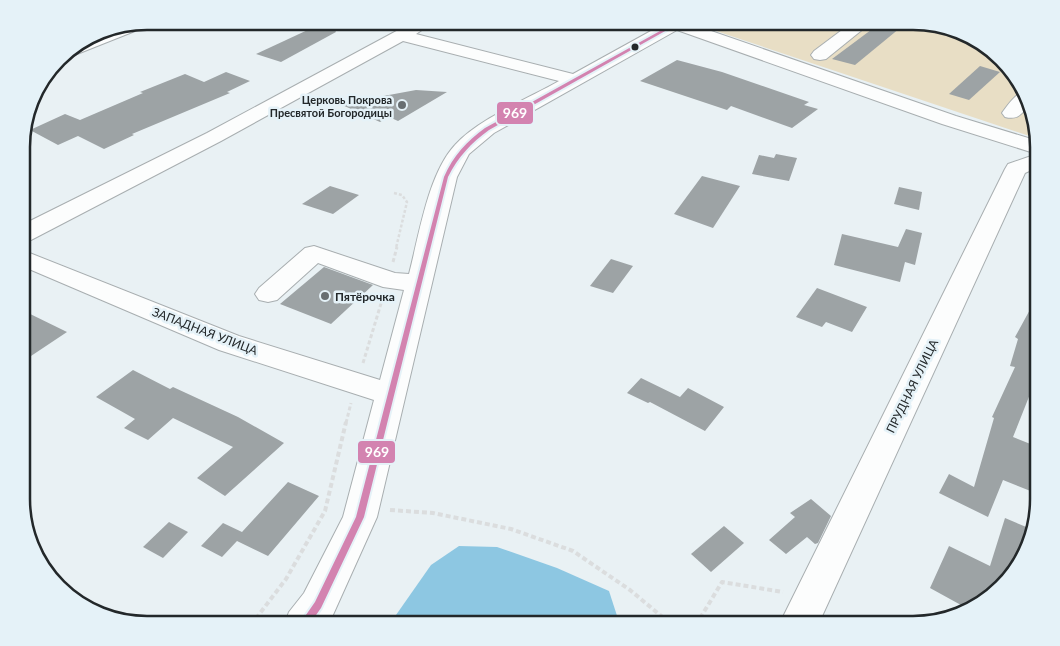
<svg xmlns="http://www.w3.org/2000/svg" width="1060" height="646" viewBox="0 0 1060 646" font-family="Lato,sans-serif">
  <rect width="100%" height="100%" fill="#e9f1f4"/>
  <path fill="#e8dec5" d="M727 21H913L983 42 1022 84 1038 139 713 30Z"/>
  <path fill="#8dc7e2" d="M459 546 497 547 557 568 609 591 620 625H389L431 565Z"/>
  <g fill="#9da3a5">
    <path d="M327 21H330L336 32 281 62 256 54Z"/>
    <path d="M883 21H895L900 28 855 65 832 59Z"/>
    <path d="M677 60 722 72 809 102 804 105 818 109 792 128 731 106 727 110 640 81Z"/>
    <path d="M980 66 1000 72 969 100 949 94Z"/>
    <path d="M226 72 250 81 227 92 230 93 132 134 134 135 104 149 78 136 58 145 30 130 65 114 80 120 143 93 140 92 185 74 204 82Z"/>
    <path d="M416 90 447 92 398 121 389 117 380 122 340 104Z"/>
    <path d="M776 154 797 158 789 181 752 174 759 155 774 158Z"/>
    <path d="M702 176 740 186 713 228 674 214Z"/>
    <path d="M330 186 359 195 333 214 302 204Z"/>
    <path d="M899 187 922 192 919 210 894 204Z"/>
    <path d="M906 229 922 233 915 265 905 262 900 282 834 265 842 234 898 247Z"/>
    <path d="M611 259 633 266 613 293 590 286Z"/>
    <path d="M324 267 373 285 331 324 280 304Z"/>
    <path d="M817 288 867 307 852 332 826 322 822 327 796 317Z"/>
    <path d="M1038 295V374L1013 437 1038 447V494L1003 480 988 517 939 493 949 474 974 487 994 418 992 417 1015 367 1010 366 1018 339 1015 337Z"/>
    <path d="M22 310 67 332 22 362Z"/>
    <path d="M133 370 170 389 173 387 238 417 284 443 225 496 197 478 233 447 173 418 148 440 124 428 135 419 96 397Z"/>
    <path d="M641 378 680 397 688 388 724 407 705 431 650 402 648 403 627 393Z"/>
    <path d="M288 482 319 496 268 556 237 541 222 557 201 546 223 523 242 532Z"/>
    <path d="M811 499 831 516 818 543 815 544 807 537 786 554 769 540 795 517 790 513Z"/>
    <path d="M1005 518 1031 529 1018 569 976 608 970 610 930 588 949 546 990 566Z"/>
    <path d="M169 522 188 532 163 558 143 547Z"/>
    <path d="M724 526 744 543 711 572 691 554Z"/>
  </g>
  <g fill="none" stroke-linecap="round" stroke-linejoin="round">
    <defs>
      <g id="minor">
        <path d="M147 21 152 22 150 25 72 56H61C78 35 122 26 147 21Z"/>
        <path d="M415 21H435L416 34 573 74 669 21H689L688 23 956 116 1038 141V167L1025 173 818 625H779L1005 169 1008 164 1037 154 942 124 677 30 494 133 469 154 457 177 377 517 332 617 326 625H284L289 612 304 593 343 517 374 400 219 350 22 266V250L239 336 380 380 404 290 383 287 318 263 277 300 268 302 259 300 255 294 259 288 305 248 314 246 395 273 409 274C419 236 428 174 455 145 477 120 529 98 559 81L403 41 221 141 31 240 22 242V225L207 133Z"/>
        <path d="M854 21H873L826 59 820 60 814 59 811 55 814 51Z"/>
        <path d="M1024 92 1028 106C1021 115 1017 120 1005 117L1002 113C1007 106 1015 94 1024 92Z"/>
      </g>
    </defs>
    <use href="#minor" stroke="#a8aeb0" stroke-width="2"/>
    <path stroke="#dbddde" stroke-width="2.5" stroke-dasharray="3 2" stroke-linecap="butt" d="M394 193 402 195 407 202 396 248"/>
    <g stroke="#dbddde" stroke-width="3" stroke-dasharray="4 2.5" stroke-linecap="butt">
      <path d="M393 262 397 247"/>
      <path d="M363 363 383 297"/>
      <path d="M346 423 351 403"/>
    </g>
    <g stroke="#dbddde" stroke-width="4" stroke-dasharray="5 3" stroke-linecap="butt">
      <path d="M390 510 433 513 511 529 573 551 630 590 672 625"/>
      <path d="M251 625 286 579 325 511 346 422"/>
      <path d="M696 625 722 582 783 592"/>
    </g>
    <use href="#minor" fill="#fcfdfd" fill-rule="evenodd"/>
    <defs>
      <path id="bus-1" d="M678 21H683L489 130C471 143 458 157 448 177L364 517 321 608 309 625H299L315 602 356 517 444 177C453 156 467 141 485 128Z"/>
    </defs>
    <use href="#bus-1" stroke="#e5f2f8" stroke-width="4"/>
    <use href="#bus-1" fill="#d383b0" fill-rule="evenodd"/>
  </g>
  <circle fill="#23282a" stroke="#e5f2f8" stroke-width="2" cx="635" cy="47" r="4.5"/>
  <g fill="#686e71" stroke="#e5f2f8" stroke-width="2">
    <circle cx="402" cy="105" r="5"/>
    <circle cx="325" cy="296" r="5"/>
  </g>
  <g text-anchor="middle" dominant-baseline="central" stroke-width="5" stroke-linejoin="round" paint-order="stroke">
    <g font-size="11" font-weight="bold" fill="#23282a" stroke="#e5f2f8" text-anchor="end">
      <text x="392" y="99">Церковь Покрова<tspan x="392" dy="13">Пресвятой Богородицы</tspan></text>
    </g>
    <g font-size="12" font-weight="bold" fill="#23282a" stroke="#e5f2f8" text-anchor="start">
      <text x="335" y="296">Пятёрочка</text>
    </g>
    <g font-size="12" fill="#23282a" stroke="#e5f2f8">
      <text transform="translate(205 331) rotate(21)">ЗАПАДНАЯ УЛИЦА</text>
      <text transform="translate(912 386) rotate(-64)">ПРУДНАЯ УЛИЦА</text>
    </g>
  </g>
  <path d="M0 0H1060V646H0ZM147 30H913A117 117 0 0 1 1030 147V499A117 117 0 0 1 913 616H147A117 117 0 0 1 30 499V147A117 117 0 0 1 147 30Z" fill="#e5f2f8" fill-rule="evenodd"/>
  <path fill="none" stroke="#23282a" stroke-width="2.5" d="M147 30H913A117 117 0 0 1 1030 147V499A117 117 0 0 1 913 616H147A117 117 0 0 1 30 499V147A117 117 0 0 1 147 30Z"/>
  <g stroke="#e5f2f8" stroke-width="2">
    <rect x="496" y="101" width="38" height="24" rx="5" fill="#d383b0"/>
    <rect x="357" y="440" width="39" height="24" rx="5" fill="#d383b0"/>
  </g>
  <g font-size="14" text-anchor="middle" font-weight="bold" fill="#fff">
    <text x="515" y="118">969</text>
    <text x="377" y="457">969</text>
  </g>
</svg>
